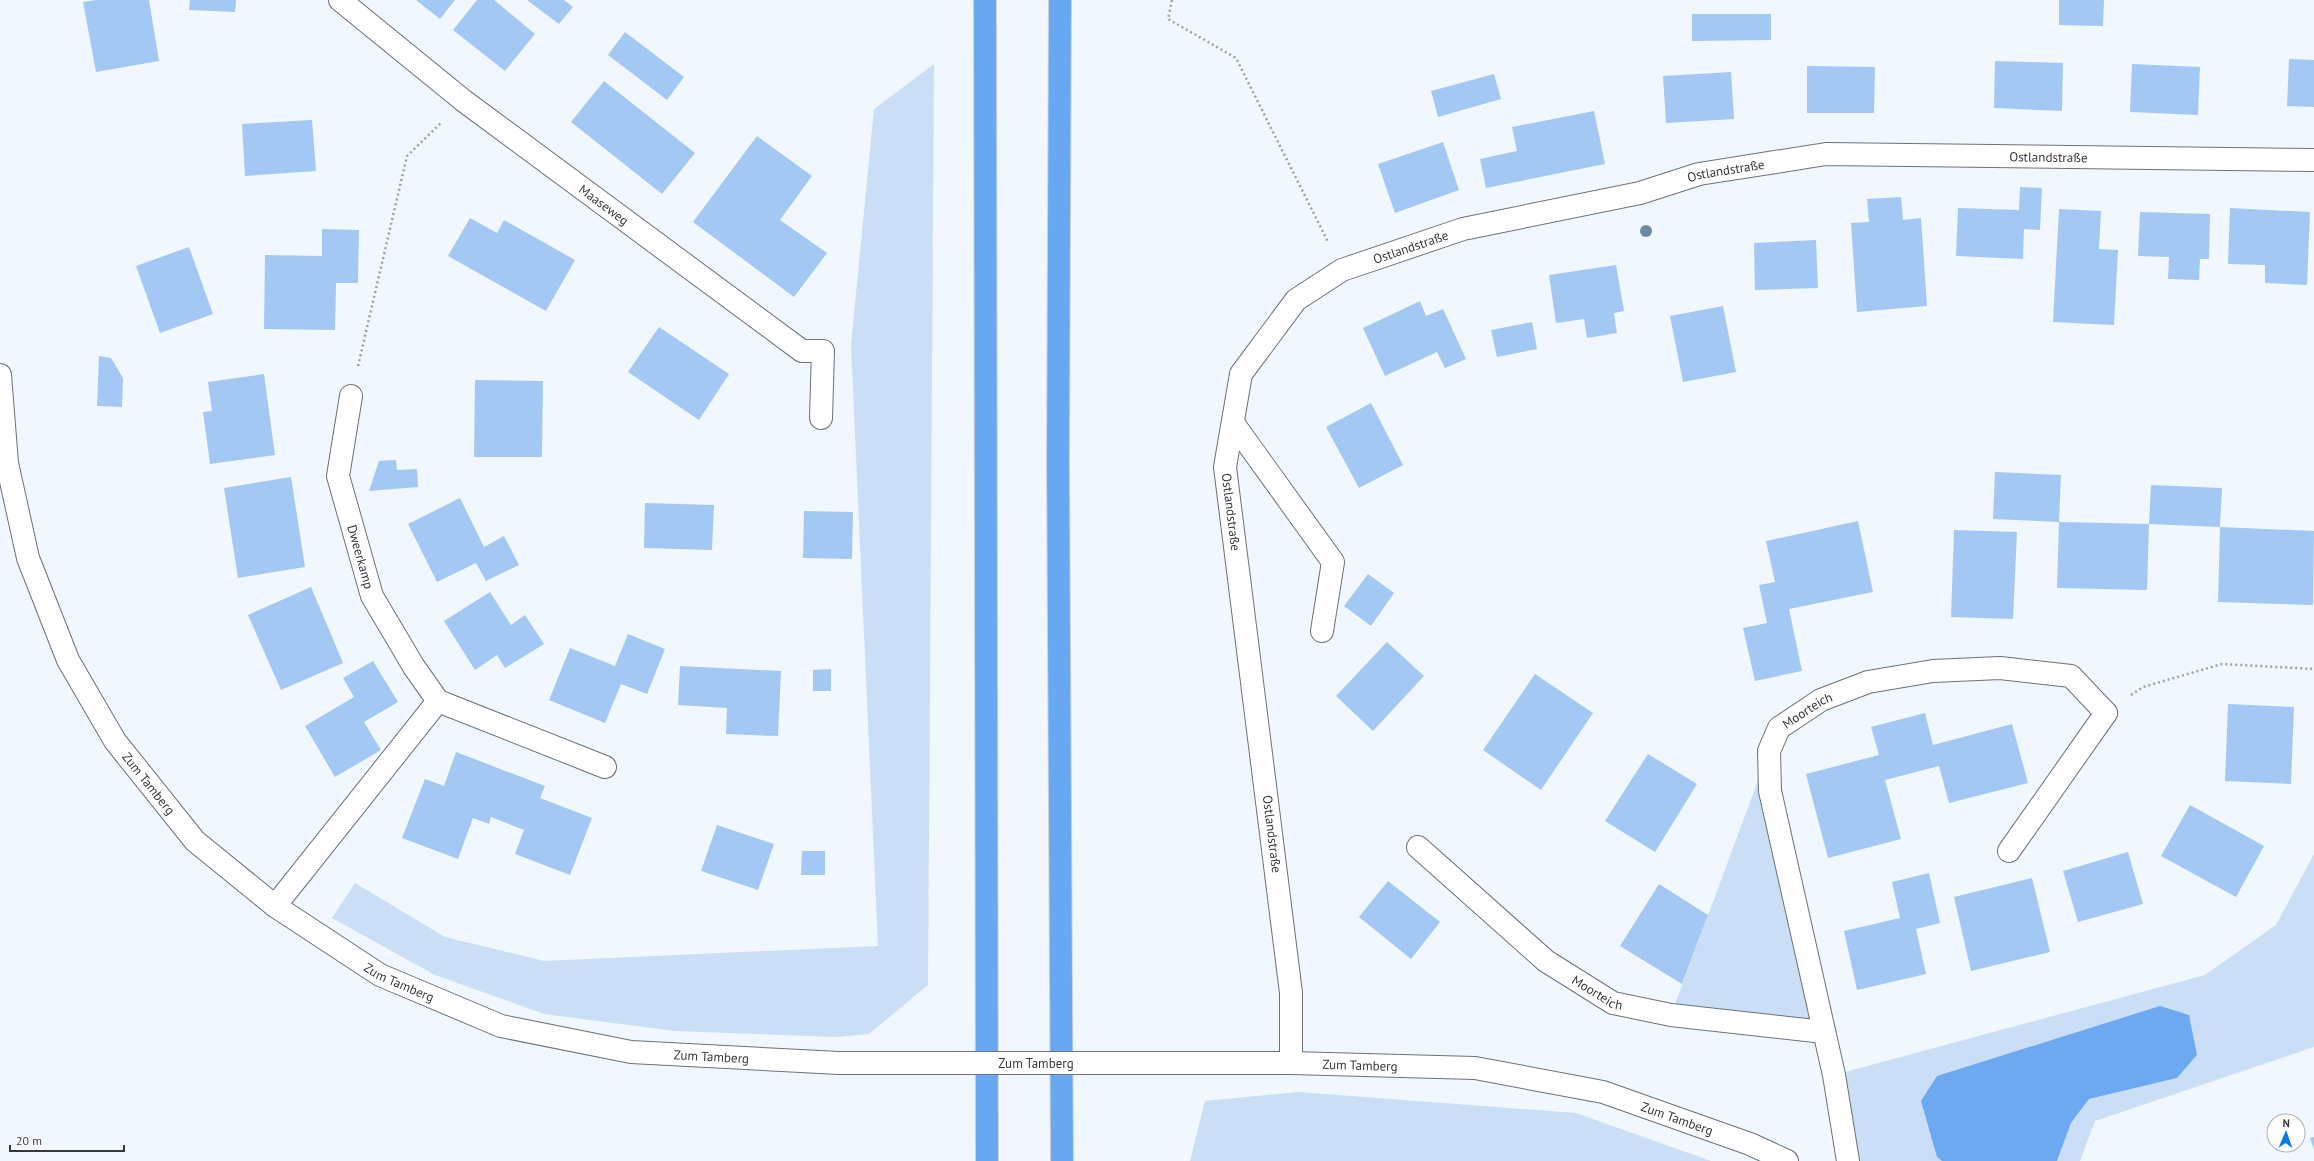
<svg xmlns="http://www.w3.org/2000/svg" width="2314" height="1161" viewBox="0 0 2314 1161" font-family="'PT Sans',sans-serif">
  <rect width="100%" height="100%" fill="#f0f7fe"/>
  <g fill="#cadef5">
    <path d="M934 64 928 985 869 1034 837 1037 675 1031 544 1014 435 975 332 918 355 883 445 937 544 961 878 946 851 345 874 109Z"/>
    <path d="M1769 751 1824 1032 1671 1015Z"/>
    <path d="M2314 854V1047L2095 1121 2080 1161H2057L2071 1123 2089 1099 2177 1078 2197 1055 1937 1157 1942 1161H1848L1834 1075 2205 975 2276 925Z"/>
    <path d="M1298 1092 1576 1113 1711 1161H1190L1205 1101Z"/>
  </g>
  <path fill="#6da9f0" d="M2160 1006 2189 1015 2197 1055 2177 1078 2089 1099 2071 1123 2057 1161H1942L1937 1157 1921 1101 1937 1076Z"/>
  <g fill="#a4c8f4">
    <path d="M96 0H149L159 61 96 72 83 2Z"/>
    <path d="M190 0H236L235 12 189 10Z"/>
    <path d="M416 0H455L440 19Z"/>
    <path d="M477 0H494L535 34 505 71 453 30Z"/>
    <path d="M527 0H564L573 7 559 24Z"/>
    <path d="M2059 0H2104L2103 26 2059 25Z"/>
    <path d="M1692 14H1771V40L1692 41Z"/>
    <path d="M625 32 684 77 667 100 608 55Z"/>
    <path d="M2289 59 2314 60V107L2287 106Z"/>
    <path d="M1995 61 2063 63 2062 111 1994 108Z"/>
    <path d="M2132 64 2200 67 2198 115 2130 112Z"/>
    <path d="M1807 66 1875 67 1874 113H1807Z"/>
    <path d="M1731 72 1734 119 1666 123 1663 76Z"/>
    <path d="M1494 74 1501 99 1438 117 1431 91Z"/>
    <path d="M604 81 695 153 662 194 571 122Z"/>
    <path d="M1594 111 1605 164 1486 188 1480 159 1517 151 1512 127Z"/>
    <path d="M312 120 316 171 245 176 242 124Z"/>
    <path d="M757 136 812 176 780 220 827 253 794 297 693 222Z"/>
    <path d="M1443 142 1459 190 1395 213 1378 164Z"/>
    <path d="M2020 187 2042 188 2040 230 2024 229 2023 259 1956 256 1958 208 2019 210Z"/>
    <path d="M1901 197 1903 220 1921 218 1927 306 1857 312 1851 223 1869 222 1867 199Z"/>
    <path d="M2230 208 2310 212 2307 285 2265 283V265L2228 264Z"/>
    <path d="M2059 209 2101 211 2099 249 2118 250 2114 325 2053 322Z"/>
    <path d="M2140 212 2210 214 2209 259H2200L2199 280 2168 279 2169 257 2138 256Z"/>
    <path d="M470 218 497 233 504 220 575 260 546 311 448 256Z"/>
    <path d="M322 229 359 230 358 283H336L335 330 264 329 265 255 322 256Z"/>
    <path d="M1816 240 1818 288 1755 290 1754 243Z"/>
    <path d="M189 247 213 314 160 333 136 266Z"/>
    <path d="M1616 265 1624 311 1614 313 1617 333 1587 338 1584 319 1556 323 1549 275Z"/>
    <path d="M1420 301 1426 316 1443 309 1466 359 1445 368 1437 352 1385 376 1363 328Z"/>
    <path d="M1723 306 1736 372 1683 382 1670 316Z"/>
    <path d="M1532 322 1537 349 1497 357 1491 330Z"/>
    <path d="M659 327 729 374 699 420 628 372Z"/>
    <path d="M99 356 111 358 123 378 122 407 97 406Z"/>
    <path d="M264 374 275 455 210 464 203 412 212 411 208 382Z"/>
    <path d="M475 380 543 381 542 457H474Z"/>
    <path d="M1371 403 1403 465 1359 488 1326 427Z"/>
    <path d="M396 460 397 470 417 469 418 487 369 491 379 461Z"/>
    <path d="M1995 472 2061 475 2059 522 1993 519Z"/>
    <path d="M291 477 305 567 238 578 224 488Z"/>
    <path d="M2151 485 2222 488 2220 527 2314 531 2313 605 2218 602 2220 527 2149 524Z"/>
    <path d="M460 498 484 547 504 536 519 565 486 581 476 563 437 582 408 524Z"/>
    <path d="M645 503 714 505 712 550 644 548Z"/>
    <path d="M804 511 853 512 852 559 803 558Z"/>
    <path d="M1858 521 1873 592 1789 609 1802 671 1755 681 1743 628 1767 623 1759 585 1775 582 1766 541Z"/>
    <path d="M2059 522 2149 524 2147 590 2057 588Z"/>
    <path d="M1954 530 2017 532 2013 619 1951 617Z"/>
    <path d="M1368 574 1394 593 1371 626 1344 606Z"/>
    <path d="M311 587 343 663 281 690 248 615Z"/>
    <path d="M490 592 511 625 525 615 544 644 505 668 497 655 475 670 444 621Z"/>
    <path d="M628 634 665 649 647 694 621 684 605 723 549 700 570 648 615 666Z"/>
    <path d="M1387 642 1424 676 1373 731 1336 696Z"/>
    <path d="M373 661 398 702 364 722 381 750 335 777 305 726 354 697 343 678Z"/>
    <path d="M680 666 781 671 778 736 726 734 727 708 678 705Z"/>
    <path d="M831 669V691H813V670Z"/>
    <path d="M1535 674 1593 713 1541 790 1483 750Z"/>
    <path d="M2228 704 2294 707 2291 784 2225 781Z"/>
    <path d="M1925 713 1933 745 2012 724 2028 783 1949 803 1939 766 1885 780 1901 839 1828 858 1806 774 1879 755 1871 727Z"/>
    <path d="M456 752 545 786 540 798 592 818 570 875 515 854 524 830 491 817 489 824 473 818 458 859 402 838 425 779 444 786Z"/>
    <path d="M1648 754 1697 784 1655 852 1605 821Z"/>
    <path d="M2190 805 2264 846 2236 897 2161 856Z"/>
    <path d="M717 825 774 844 758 890 701 871Z"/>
    <path d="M802 851H825V875H801Z"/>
    <path d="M2128 852 2143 904 2078 922 2063 871Z"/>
    <path d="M1929 873 1940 923 1916 929 1926 974 1857 990 1844 931 1900 918 1892 882Z"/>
    <path d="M2032 878 2050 952 1971 971 1954 897Z"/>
    <path d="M1388 881 1440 922 1411 959 1359 917Z"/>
    <path d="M1659 884 1708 915 1682 984 1620 946Z"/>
    <path d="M2314 1137V1150L2310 1138Z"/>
  </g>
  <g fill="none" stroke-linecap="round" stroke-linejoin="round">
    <defs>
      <g id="service">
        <path d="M1233 423 1333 562 1322 631"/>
        <path d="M2009 851 2106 713"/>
      </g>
      <g id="minor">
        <path id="s1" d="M340 0 464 101 802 351H823L821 418"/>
        <path id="s2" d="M0 375 7 463 28 558 68 660 115 741 195 841 275 906 380 975 501 1026 631 1052 839 1063"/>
        <path id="s3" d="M351 396 338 476 372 596 414 667 438 701 605 767"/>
        <path id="s4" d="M1418 847 1546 961 1613 1003 1671 1015 1824 1032"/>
        <path d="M275 906 438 701"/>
        <path id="s5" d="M1207 1063H1291L1475 1068 1603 1092 1750 1144 1787 1161"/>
        <path id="s6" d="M1291 1063V993L1225 467 1241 374 1296 300 1342 270 1463 229 1640 193 1699 174 1826 154 2314 160"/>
        <path id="s7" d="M1848 1161 1834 1075 1770 791 1769 751 1779 728 1821 700 1868 682 1933 671 2000 668 2071 676 2106 713"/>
      </g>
      <g id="motorway">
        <path d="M985 0 987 1161"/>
        <path d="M1060 0 1058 461 1062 1161"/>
      </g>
    </defs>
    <use href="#service" stroke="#6b727a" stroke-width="24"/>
    <use href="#minor" stroke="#6b727a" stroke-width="24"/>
    <use href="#motorway" stroke="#d3d3d4" stroke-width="24"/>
    <g stroke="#9ba0a5" stroke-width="2.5" stroke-dasharray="2 3" stroke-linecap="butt">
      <path d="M1172 0 1168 19 1236 58 1328 242"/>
      <path d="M358 366 407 156 441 123"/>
      <path d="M2131 695 2143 687 2222 664 2314 669"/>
    </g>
    <use href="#service" stroke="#fff" stroke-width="22"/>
    <use href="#minor" stroke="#fff" stroke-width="22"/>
    <use href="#motorway" stroke="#68a8f3" stroke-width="22"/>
    <defs>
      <g id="minor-bridge">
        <path id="s8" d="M839 1063H1207"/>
      </g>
    </defs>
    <use href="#minor-bridge" stroke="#6b727a" stroke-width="24" stroke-linecap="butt"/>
    <use href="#minor-bridge" stroke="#fff" stroke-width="22"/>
  </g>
  <circle fill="#6d88a3" cx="1646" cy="231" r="6"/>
  <g text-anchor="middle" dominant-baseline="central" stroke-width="3.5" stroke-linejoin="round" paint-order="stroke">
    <g font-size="13" fill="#36393c" stroke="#fff">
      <text stroke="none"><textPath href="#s6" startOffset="1563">Ostlandstraße</textPath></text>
      <text stroke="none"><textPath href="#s6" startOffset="1239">Ostlandstraße</textPath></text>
      <text stroke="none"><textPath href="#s1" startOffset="334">Maaseweg</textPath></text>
      <text stroke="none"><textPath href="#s6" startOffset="914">Ostlandstraße</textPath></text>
      <text transform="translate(1231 512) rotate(83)">Ostlandstraße</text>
      <text stroke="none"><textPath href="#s3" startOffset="165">Dweerkamp</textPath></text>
      <text stroke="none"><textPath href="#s7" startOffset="477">Moorteich</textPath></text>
      <text stroke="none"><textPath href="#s2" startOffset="443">Zum Tamberg</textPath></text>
      <text transform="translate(1272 834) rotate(83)">Ostlandstraße</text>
      <text stroke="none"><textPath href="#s2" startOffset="766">Zum Tamberg</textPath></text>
      <text stroke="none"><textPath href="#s4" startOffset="232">Moorteich</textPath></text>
      <text stroke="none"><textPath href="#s2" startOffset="1090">Zum Tamberg</textPath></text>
      <text stroke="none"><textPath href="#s8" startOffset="197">Zum Tamberg</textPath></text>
      <text stroke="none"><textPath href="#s5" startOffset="153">Zum Tamberg</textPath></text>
      <text stroke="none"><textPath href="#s5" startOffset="477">Zum Tamberg</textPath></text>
    </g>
  </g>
  <g transform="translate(2286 1133) rotate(2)"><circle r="19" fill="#ffffff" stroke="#afb0b1"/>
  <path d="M0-3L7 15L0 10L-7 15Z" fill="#077ae1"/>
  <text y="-6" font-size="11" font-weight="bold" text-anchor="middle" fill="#36393c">N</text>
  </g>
  <path d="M10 1145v6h114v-6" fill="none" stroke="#36393c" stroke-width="2"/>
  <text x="16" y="1145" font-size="12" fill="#36393c" stroke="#ffffff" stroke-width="3" paint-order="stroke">20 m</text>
</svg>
